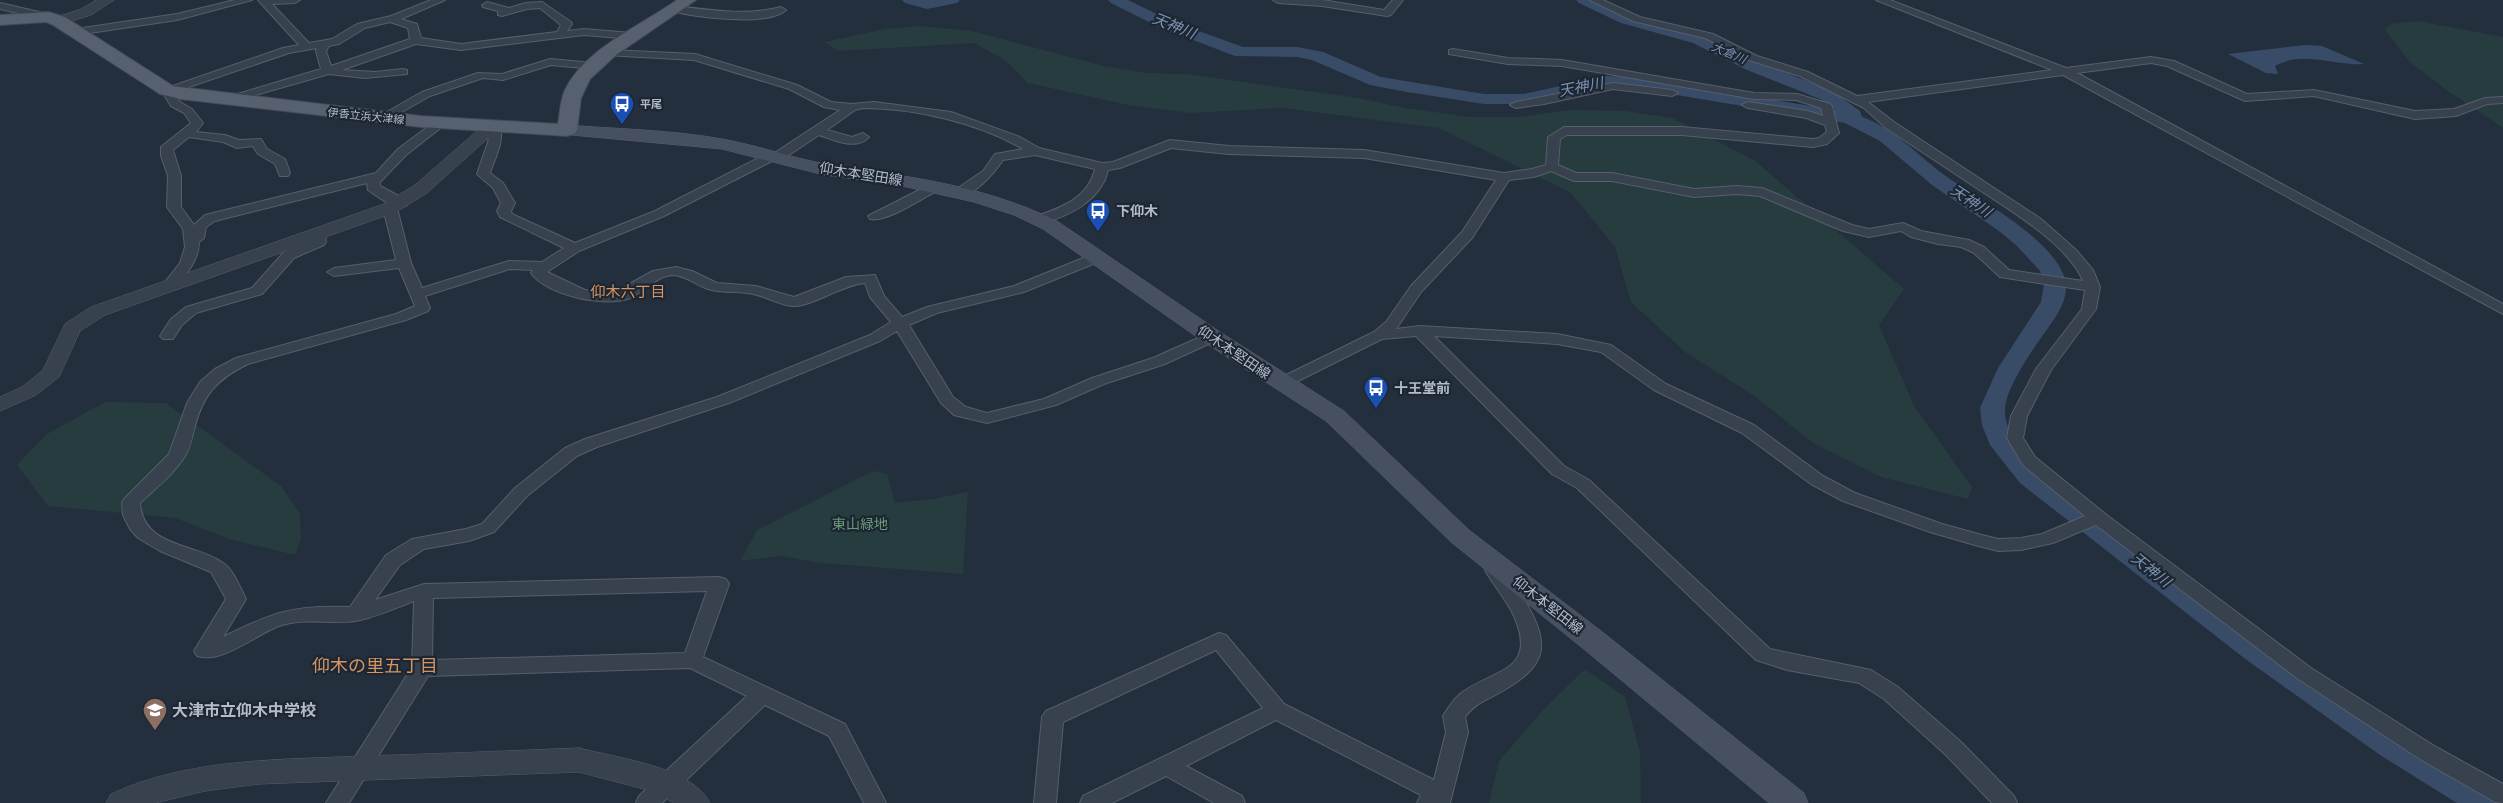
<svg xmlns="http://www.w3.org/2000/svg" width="2503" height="803" viewBox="0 0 2503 803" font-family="'DM Sans','Noto Sans JP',sans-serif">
  <rect width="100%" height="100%" fill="#242f3e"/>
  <g fill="#263c3f">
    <path d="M2418 21 2503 37V128L2445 89 2410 62 2385 30 2391 24Z"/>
    <path d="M919 26 972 31 1104 66 1147 73 1186 74 1358 98 1405 108 1470 117H1520L1570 110 1625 111 1672 118 1754 160 1904 289 1879 325 1914 406 1972 487 1968 499 1881 477 1813 443 1753 395 1685 352 1631 302 1615 247 1571 193 1439 128 1282 108 1191 113 1128 105 1028 83 1005 60 974 43 838 51 824 42 885 29Z"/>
    <path d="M105 402 166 403 281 486 300 514 301 539 295 555 229 539 175 518 48 506 17 465 47 434Z"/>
    <path d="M873 471 887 474 895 503 933 499 968 492 963 574 821 563 781 556 740 561 757 530Z"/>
    <path d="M1585 669 1625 697 1640 752 1641 803H1489L1499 761 1545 708Z"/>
  </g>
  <path fill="#394c67" d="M2305 45 2322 46 2364 64C2334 66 2302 50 2275 66L2278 74 2266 73 2228 54Z"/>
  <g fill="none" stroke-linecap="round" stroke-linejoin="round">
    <g fill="#394c67" fill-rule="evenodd">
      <path d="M902 0H960L957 3 927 9 905 3Z"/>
      <path d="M1108 0H1128L1171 21 1243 47H1297L1323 52 1381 77 1484 94H1524L1606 76 1629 77 1836 110 1820 99 1747 70 1693 43 1621 23 1579 3 1576 0H1597L1633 17 1705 37 1759 62 1832 91 1860 111 1862 117C1894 128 1916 154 1943 174 1973 197 2068 245 2066 289 2065 306 2053 321 2043 335 2031 352 2006 388 2005 409 2004 420 2010 434 2016 443 2042 485 2094 510 2133 539 2193 584 2251 632 2313 675 2373 718 2435 757 2499 793L2503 803H2457L2380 755 2244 658 2020 483 1990 445 1982 425 1980 408 1998 368 2041 302 2044 284 2040 271 2017 246 1999 231 1932 185 1880 141 1845 123 1629 87 1606 86 1524 104H1484L1407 92 1370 85 1312 60 1297 57 1235 56 1159 27 1111 3Z"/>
    </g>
    <defs>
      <g id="minor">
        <path d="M235 0H252L177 20 76 35 71 32 76 29 177 14Z"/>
        <path d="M258 0H300L295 3 272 4 309 43 332 39 357 24 391 16 431 0H445L401 19 417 24 421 38 461 44 557 32 561 25 540 8 527 9 502 16 498 15V11L483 7 482 5 487 2 509 8 526 3 542 2 571 22 572 24 567 31 584 29 632 33 637 36 632 39 584 35 461 50 416 44 342 70 375 72 403 69 407 70V74L365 78 329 74 228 103 222 100 224 98 321 69 316 51 317 48 289 53 174 92 180 102 192 109 203 123 196 132 225 135 239 140 261 139 267 149 285 159 290 173 288 176H280L275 164 258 154 253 146 237 148 223 142 189 137 173 150 181 176V207L194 225 205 215 376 173 398 149 437 120 441 119 447 123 406 155 380 182V186L406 200 408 203 406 206C392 209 379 197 368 190L367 183 215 221 206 227 204 238 199 242C199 261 185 276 173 290H163L161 287 180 263 185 247 183 229 167 207 168 176 161 156V147L191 123 184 113 171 106 161 90 283 48 299 45ZM390 22 408 28 410 39 331 66 326 51 329 46 339 44 365 28Z"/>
        <path d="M1273 0H1322L1384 10 1393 0H1403L1391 15 1387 16 1322 6 1278 3Z"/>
        <path d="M1590 0H1603L1640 17 1713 34 1757 56 1808 72 1857 96 2052 70 1876 0H1890L2066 68 2151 57 2174 61 2247 94 2314 90 2415 111 2454 109 2485 98 2503 97V103L2487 104 2456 116 2415 119 2314 96 2245 101 2167 66 2151 63 2077 73 2503 304V314L2063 75 1868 102 1894 122 2041 219 2076 250 2093 270 2100 287 2096 309 2051 370 2027 416 2023 438 2035 457 2104 513 2311 668 2436 747 2503 784V803L2495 802 2420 759 2297 678 2096 525 2053 543 2021 550 1998 551 1975 545 1930 532 1843 501 1811 484 1742 433 1654 390 1601 352 1557 344 1434 336 1564 466 1589 480 1770 649 1871 670 1898 687 1961 742 2014 796 2017 803H1992L1945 754 1884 699 1859 683 1787 670 1756 660 1577 488 1552 474 1416 336 1382 339 1288 386H1276L1274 383 1276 380 1374 332 1386 322 1411 286 1462 232 1496 180 1364 158 1229 154 1171 148 1120 168 1108 170C1101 201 1068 217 1039 224L1034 223 1032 220 1034 217C1060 208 1088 199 1095 169L1035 155 1003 160C995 172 972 200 955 196L953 193 955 190 983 171 995 154 1023 149C979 123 914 108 863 108L855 110 827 130 852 137 863 133 869 137C856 151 834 140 819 135L780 161H772L664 216 579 251 547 272 585 290 613 293 653 271 676 267 692 271 717 283 756 286 794 297 846 277 875 275 884 296 902 317 927 307 1014 286 1093 254H1103L1105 257 1103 260 1024 292 937 313 909 325 953 397 966 407 987 413 1044 399 1092 378 1153 358 1207 334 1212 332 1220 337 1217 340 1165 364 1104 384 1056 405 987 423 954 415 941 403 897 331 880 341 729 403 597 447 577 456 527 496 494 532 469 541 424 549 400 565 375 600 424 584 719 577 726 579 729 584 703 657 845 724 886 803H864L829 736 765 705 662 803H636L639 796 747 696 690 668 428 676 349 803H326L412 667 414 601C395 608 375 618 355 621 330 625 304 617 279 626 255 635 222 664 197 656L194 651 226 599 211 572 160 551 138 538 130 529 123 515 122 502 125 498 169 454 187 403 200 382 215 369 236 358 396 314 415 306 399 268 334 276 327 272 334 268 396 260 383 208 385 205H395L397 208 411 263 422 288 509 261 542 262 564 248 500 217 497 211 501 203 493 188 477 174 488 142 491 125H499C506 139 494 160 490 173L503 183 515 203 511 211 512 214 575 243 655 211 766 154H773L840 110 824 107 789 89 694 60 606 55V51L610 50 695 54 797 85 831 102 851 104 874 102 951 112 1020 137 1039 148 1102 163 1113 162 1170 140 1229 146 1364 150 1504 173 1532 169 1546 165 1548 137 1564 127H1682L1813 139 1819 138 1827 132 1825 125 1806 118 1748 108 1742 105 1748 102 1808 111 1823 116 1821 108 1796 100 1754 99 1562 66 1508 64 1449 54V50L1453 49 1508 58 1562 60 1754 93 1797 94 1830 104 1832 106 1839 133 1827 144 1813 147 1682 135H1567L1560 139 1558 165 1576 173H1612L1694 189 1737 186 1762 188 1852 225 1869 229 1903 223 1921 231 1969 240 1984 247 2009 270 2083 281C2068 244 2008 209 1975 187 1945 167 1915 147 1886 128L1864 108 1800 76 1749 60 1705 38 1633 21ZM1551 171 1574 181H1612L1694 197 1737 194 1760 196 1843 231 1869 237 1901 231 1911 237 1938 244 1961 247 1974 253 2000 277 2085 290 2082 309 2036 369 2011 416 2007 438 2023 465 2085 516 2042 534 2021 538 1998 539 1982 535 1942 524 1855 493 1823 476 1754 425 1666 384 1611 345 1557 334 1420 326 1396 329 1421 292 1472 238 1509 180 1534 177ZM510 269 533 270 531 273C546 295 605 308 630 298 644 292 656 276 673 275 685 275 696 285 708 289 724 294 741 290 757 295 769 298 780 305 793 306 811 307 842 285 865 283L870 297 891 322 870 335 717 397 585 439 565 448 515 488 482 524 466 529 412 539 386 555 350 607C292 605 273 612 223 637L246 599C240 588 234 570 223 563 196 543 143 548 140 503 156 488 174 474 185 456 191 447 192 436 195 426 203 395 218 378 248 364L406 320 428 311 430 308 425 296ZM707 591 685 653 432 660 433 598Z"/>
        <path d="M0 3 52 15 53 17 48 20 0 9Z"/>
        <path d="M675 6C711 10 745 16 781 7L786 10C768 27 695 17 671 11V7Z"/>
        <path d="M550 59 594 63 600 66 594 69 551 65 503 80 483 78 430 96 388 120 384 121 378 117 422 92 478 73 502 74Z"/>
        <path d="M1613 83 1672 90 1678 93 1672 96 1613 89 1544 104 1516 108 1510 105 1516 102Z"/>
        <path d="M933 183 939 187 938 190C923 198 886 223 870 219L868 216Z"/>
        <path d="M318 230 325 234 326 242 324 245 294 258 262 294 196 313 182 325 173 339H163L160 336 171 319 186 307 252 288 284 252 312 240 311 234Z"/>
        <path d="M1494 563C1508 567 1518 588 1525 601 1553 648 1545 667 1499 693 1486 700 1474 704 1465 717L1468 732 1450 803H1417L1421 795 1276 720 1186 766 1242 796 1245 803H1214L1166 776 1112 803H1080L1083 796 1263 708 1216 650 1063 722 1056 803H1034L1042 717 1046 711 1219 633 1226 635 1284 704 1434 780 1446 732 1443 716C1448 708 1453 700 1460 694 1492 669 1539 673 1514 616 1506 599 1494 586 1485 570L1487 565Z"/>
      </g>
      <g id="tertiary">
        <path d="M97 0H114L91 15 59 25 52 21 54 18 81 9Z"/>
        <path d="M490 123 498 128 496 131 427 193 396 212 105 315 80 331 59 377 36 395 0 411V397L22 387 43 370 65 324 91 307 384 204 415 185 484 125Z"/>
        <path d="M579 748C616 758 691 766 710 803H673L659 793 579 772 259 784 205 791 155 803H106L111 794C189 758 279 760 363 756 435 754 507 751 579 748Z"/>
      </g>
      <path id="secondary" d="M567 125C617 129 673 130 722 139 757 145 791 158 826 164 908 177 981 184 1057 221L1220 332 1344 411 1469 530 1605 634 1804 793 1808 803H1769L1585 650 1451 542 1326 421 1204 342 1043 229 1014 215 974 202 898 185 824 175 722 149 561 134 558 130 561 126Z"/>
      <path id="primary" d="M677 0H696L616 55 590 79 581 98 577 130 574 134 567 136 421 127 180 99 160 94 53 25 46 22 0 25V15L48 12 65 17 173 86 180 87 421 116 558 124C560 113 560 101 565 90 584 49 642 25 677 0Z"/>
    </defs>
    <use href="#minor" stroke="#565f6c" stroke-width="2"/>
    <use href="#tertiary" stroke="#565f6c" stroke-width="1"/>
    <use href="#secondary" stroke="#565f6c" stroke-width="1"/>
    <use href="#primary" stroke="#414a57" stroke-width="2"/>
    <use href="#minor" fill="#38414e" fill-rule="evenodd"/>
    <use href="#tertiary" fill="#38414e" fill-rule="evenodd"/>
    <use href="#secondary" fill="#465061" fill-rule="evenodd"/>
    <use href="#primary" fill="#56606e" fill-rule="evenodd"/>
  </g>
  <defs>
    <symbol id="bus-pin" viewBox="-11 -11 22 30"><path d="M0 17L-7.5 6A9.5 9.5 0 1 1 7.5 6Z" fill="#1a4fb4" stroke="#1d2633"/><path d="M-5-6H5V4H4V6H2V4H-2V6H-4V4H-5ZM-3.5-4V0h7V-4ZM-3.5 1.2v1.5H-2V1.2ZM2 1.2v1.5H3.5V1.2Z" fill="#fff"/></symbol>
    <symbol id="school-pin" viewBox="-11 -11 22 30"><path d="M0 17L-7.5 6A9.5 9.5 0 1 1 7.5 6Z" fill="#8d6e63" stroke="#1d2633"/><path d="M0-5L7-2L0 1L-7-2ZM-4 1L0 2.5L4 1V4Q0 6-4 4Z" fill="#fff"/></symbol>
  </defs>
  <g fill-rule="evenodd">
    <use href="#bus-pin" x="608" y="90" width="28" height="38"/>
    <use href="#bus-pin" x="1084" y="197" width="28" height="38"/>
    <use href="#bus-pin" x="1362" y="374" width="28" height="38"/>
    <use href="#school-pin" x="141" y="696" width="28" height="38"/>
  </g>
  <g text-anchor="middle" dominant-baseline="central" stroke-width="4.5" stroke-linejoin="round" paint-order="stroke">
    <g font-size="11" font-weight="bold" fill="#b4bcc9" stroke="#1d2633" text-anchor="start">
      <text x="640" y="104">平尾</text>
    </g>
    <g font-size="11" fill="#b4bcc9" stroke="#1d2633">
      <text transform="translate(366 116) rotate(6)">伊香立浜大津線</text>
    </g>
    <g font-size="12" font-style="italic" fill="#7c92b1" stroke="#1d2633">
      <text transform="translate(1729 53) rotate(23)">大倉川</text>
    </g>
    <g font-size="14" fill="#b4bcc9" stroke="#1d2633">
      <text transform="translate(861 174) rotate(9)">仰木本堅田線</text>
      <text transform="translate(1234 352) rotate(34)">仰木本堅田線</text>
      <text transform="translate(1548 605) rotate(38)">仰木本堅田線</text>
    </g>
    <g font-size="14" font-weight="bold" fill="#b4bcc9" stroke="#1d2633" text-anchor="start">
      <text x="1116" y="211">下仰木</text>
      <text x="1394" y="388">十王堂前</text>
    </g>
    <g font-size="14" fill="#6b9a76" stroke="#1d2633">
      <text x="860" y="524">東山緑地</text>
    </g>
    <g font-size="15" font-style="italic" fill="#7c92b1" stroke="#1d2633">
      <text transform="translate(1174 26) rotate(22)">天神川</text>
      <text transform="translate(1581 87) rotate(-11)">天神川</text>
      <text transform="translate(1971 201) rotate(34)">天神川</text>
      <text transform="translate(2151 570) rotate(38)">天神川</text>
    </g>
    <g font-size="15" fill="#d59563" stroke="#1d2633">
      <text x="628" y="292">仰木六丁目</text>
    </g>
    <g font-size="16" font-weight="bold" fill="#b4bcc9" stroke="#1d2633" text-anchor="start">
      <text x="172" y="710">大津市立仰木中学校</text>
    </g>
    <g font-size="18" fill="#d59563" stroke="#1d2633">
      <text x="375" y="666">仰木の里五丁目</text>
    </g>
  </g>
</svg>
